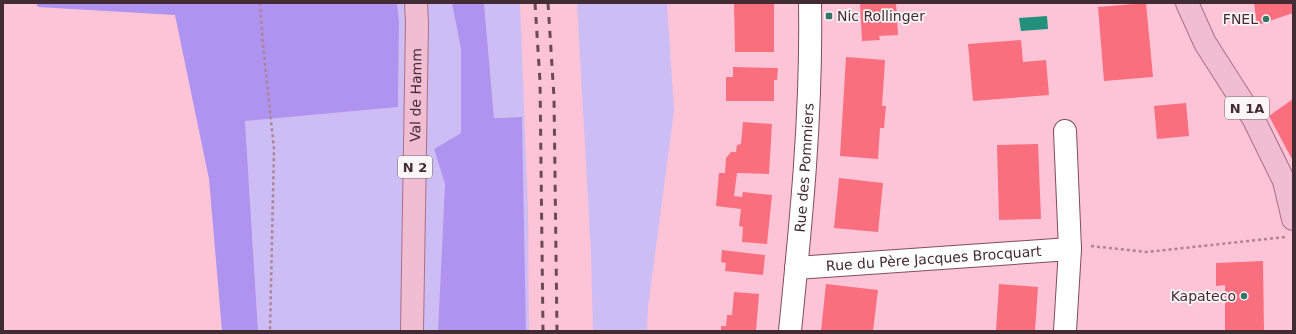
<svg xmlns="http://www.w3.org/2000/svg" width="1296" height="334" viewBox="0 0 1296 334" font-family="'DejaVu Sans',sans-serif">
  <rect width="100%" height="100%" fill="#fdc3d7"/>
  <g fill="#ccbef5">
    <path d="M397 3H452L461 49V133L434 149 445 184 438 331H258L245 121 398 107 399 21Z"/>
    <path d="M484 3H520L528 208 529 331H526L522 117 494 118Z"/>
    <path d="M577 3H667L674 111 648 307 647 331H593L591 253Z"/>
  </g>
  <g fill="#ae93f1">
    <path d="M36 3H397L399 21 398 107 245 121 258 331H222L209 179 175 15 38 7Z"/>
    <path d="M452 3H484L494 118 522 117 526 331H438L445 184 434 149 461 133V49Z"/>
  </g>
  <path fill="#22917b" d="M1047 16 1048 29 1021 31 1019 18Z"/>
  <g fill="#f96f7e">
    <path d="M734 3H774V52H735Z"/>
    <path d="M860 3H896L898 35 879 36 880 40 862 41Z"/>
    <path d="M1146 3 1153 77 1104 81 1098 7Z"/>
    <path d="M1254 3H1293V13L1257 25Z"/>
    <path d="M1021 40 1023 62 1046 60 1049 95 973 101 968 44Z"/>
    <path d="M846 57 885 60 882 106H886L884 128H880L878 159 840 156Z"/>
    <path d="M733 67 778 68 777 80H774V101H726V77H733Z"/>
    <path d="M1293 99V161L1269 116Z"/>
    <path d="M1186 103 1189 136 1157 139 1154 106Z"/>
    <path d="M743 122 772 124 769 174 737 173 734 196 742 197 743 192 772 195 767 244 742 242 743 227 739 226 741 209 716 206 719 173H725L726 158 731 152H736L737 145 741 144Z"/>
    <path d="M1038 144 1041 219 999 220 997 145Z"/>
    <path d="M839 178 883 183 878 232 834 228Z"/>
    <path d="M722 250 765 255 763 275 725 271 726 263 721 262Z"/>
    <path d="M1263 261 1264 331H1225V285L1216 286V263Z"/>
    <path d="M826 284 878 290 873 331H821Z"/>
    <path d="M999 284 1038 287 1035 331H996Z"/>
    <path d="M734 292 759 294 756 331H721V326H726L727 315H732Z"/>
  </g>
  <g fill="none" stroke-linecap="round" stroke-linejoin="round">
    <defs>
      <g id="minor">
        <path d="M1065 131 1070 249"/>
        <path id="s1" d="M796 268 1070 249 1065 331"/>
        <path id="s2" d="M790 331C801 222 812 113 810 3"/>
      </g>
      <g id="major">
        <path d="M1187 3 1205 43 1253 118 1284 181 1293 219"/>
        <path id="s3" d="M412 331 417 23 416 3"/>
      </g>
    </defs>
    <use href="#minor" stroke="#7f4d60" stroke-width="24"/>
    <use href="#major" stroke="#ad6e85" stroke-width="24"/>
    <g stroke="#ae8392" stroke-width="2.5" stroke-dasharray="3 3" stroke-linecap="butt">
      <path d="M260 3 263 45 274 149 270 331"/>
      <path d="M1091 246 1147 252 1285 237"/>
    </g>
    <use href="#minor" stroke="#fff" stroke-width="22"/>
    <use href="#major" stroke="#f0bed0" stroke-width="22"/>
    <g stroke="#694a55" stroke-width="3" stroke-dasharray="7 7" stroke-linecap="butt">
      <path d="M535 3 540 81 543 331"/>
      <path d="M548 3 554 97 557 331"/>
    </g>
  </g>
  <g fill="#347667" stroke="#fbf5f7" stroke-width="1.5">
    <rect x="825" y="12" width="8" height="8" rx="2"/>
    <circle cx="1266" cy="19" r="4"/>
    <circle cx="1244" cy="296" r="4"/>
  </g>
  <g text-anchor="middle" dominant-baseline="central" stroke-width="3.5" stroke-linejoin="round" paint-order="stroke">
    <g fill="#fbf5f7" stroke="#7a686e" stroke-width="1">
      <rect x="1225" y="97" width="44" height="22" rx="3"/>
      <rect x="398" y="156" width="34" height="22" rx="3"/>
    </g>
    <g font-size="13" font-weight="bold" fill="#422b33">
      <text x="1247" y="108">N 1A</text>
      <text x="415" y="167">N 2</text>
    </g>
    <g font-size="14" fill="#422b33" stroke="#fbf5f7" text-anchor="end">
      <text x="837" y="16" text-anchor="start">Nic Rollinger</text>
      <text x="1258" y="19">FNEL</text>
      <text x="1236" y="296">Kapateco</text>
    </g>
    <g font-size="14" fill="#422b33" stroke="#fbf5f7">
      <text stroke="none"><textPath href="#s3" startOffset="236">Val de Hamm</textPath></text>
      <text stroke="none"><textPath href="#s2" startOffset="164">Rue des Pommiers</textPath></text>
      <text stroke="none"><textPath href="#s1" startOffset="138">Rue du Père Jacques Brocquart</textPath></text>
    </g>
  </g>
  <rect width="1296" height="334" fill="none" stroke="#422b33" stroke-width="8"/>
</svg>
